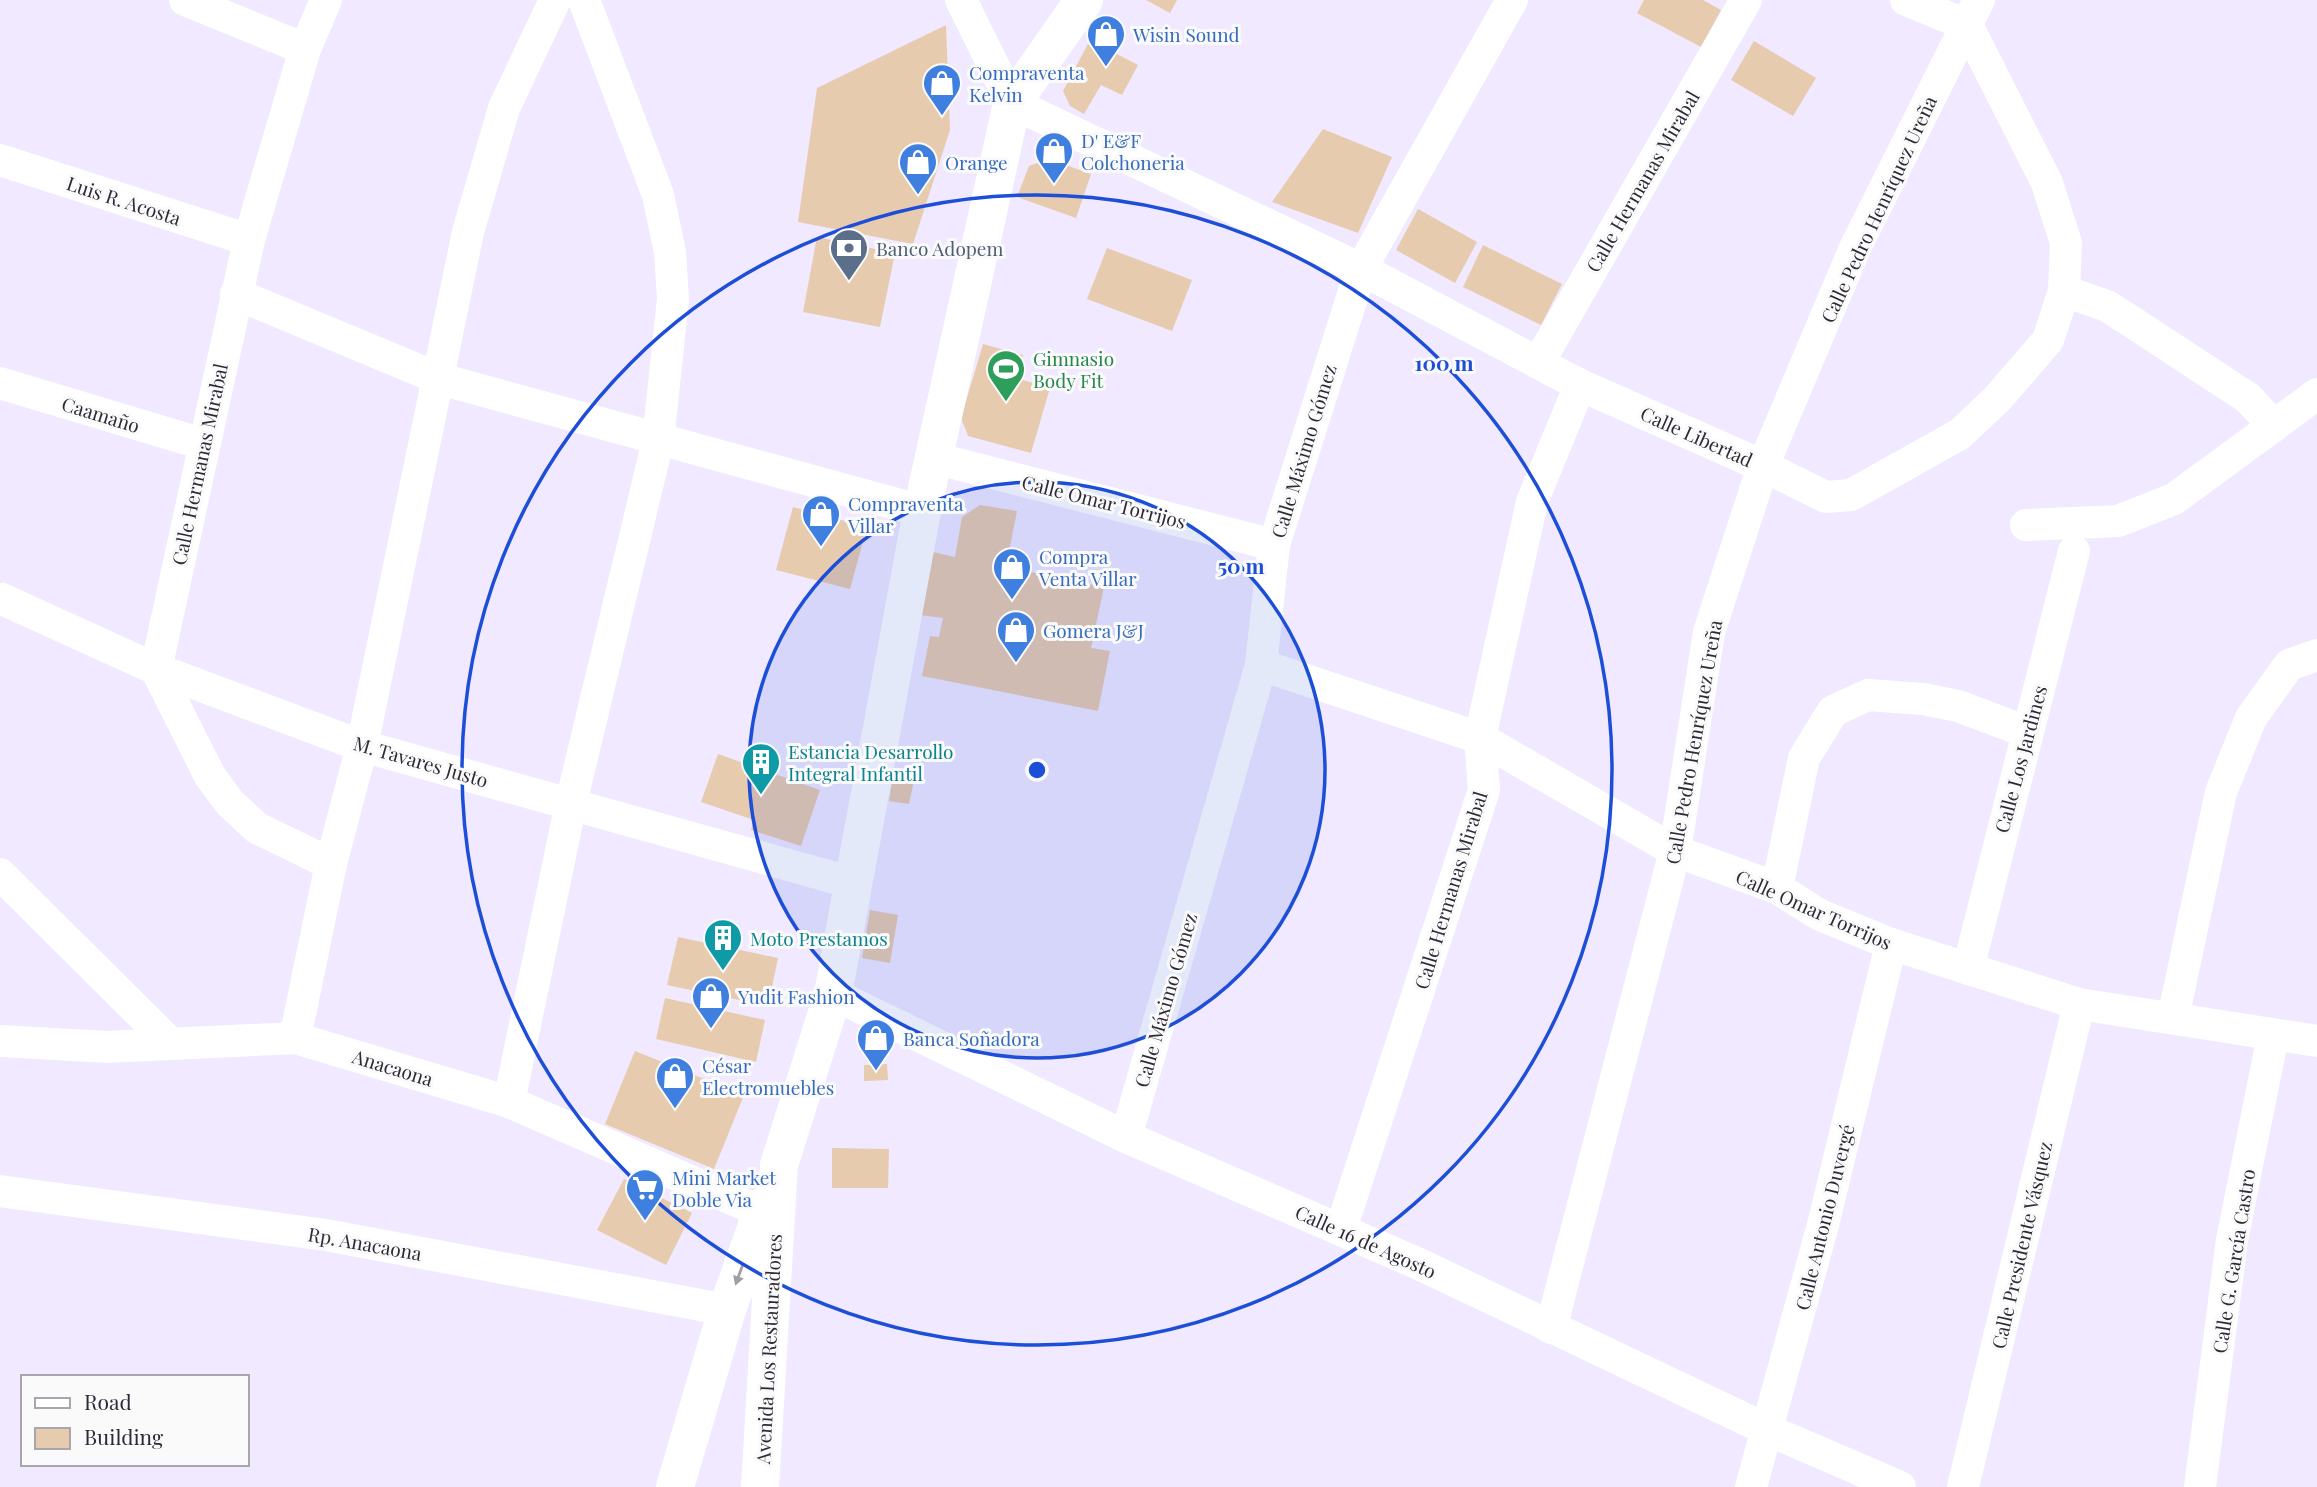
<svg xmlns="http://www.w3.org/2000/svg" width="2317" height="1487" viewBox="0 0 2317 1487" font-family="'Playfair Display',serif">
  <rect width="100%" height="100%" fill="#f0e9ff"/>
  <g fill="#e7cbae">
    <path d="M1146 0H1177L1170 13Z"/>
    <path d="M1644 0H1703L1721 10 1701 47 1637 13Z"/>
    <path d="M946 25 950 130 913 244 798 222 817 88Z"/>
    <path d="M1090 40 1138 65 1122 95 1101 85 1084 114 1070 106 1063 91Z"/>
    <path d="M1754 41 1816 78 1793 116 1731 80Z"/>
    <path d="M1323 129 1392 157 1358 233 1272 202Z"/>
    <path d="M1049 159 1091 174 1076 218 1017 197 1029 166Z"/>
    <path d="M1418 209 1477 242 1455 283 1396 250Z"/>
    <path d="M817 237 895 253 880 327 803 312Z"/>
    <path d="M1483 245 1562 284 1541 325 1463 287Z"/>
    <path d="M1107 248 1192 280 1172 331 1087 299Z"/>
    <path d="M983 344 1023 355 1016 378 1050 388 1031 453 968 436 961 418Z"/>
    <path d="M980 505 1017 511 1006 567 1104 587 1091 648 1110 651 1098 711 922 676 930 636 939 637 943 618 920 615 933 552 955 557 962 517Z"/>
    <path d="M793 507 867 527 850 589 776 570Z"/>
    <path d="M718 754 820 790 801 846 751 830 754 820 701 802Z"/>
    <path d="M893 776 914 780 909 804 889 801Z"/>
    <path d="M870 910 898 915 890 963 862 958Z"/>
    <path d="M678 937 778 958 768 1006 667 985Z"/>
    <path d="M665 998 765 1020 756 1062 656 1039Z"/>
    <path d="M635 1051 744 1095 714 1169 605 1124Z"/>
    <path d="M887 1064 888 1080 864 1081V1065Z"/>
    <path d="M832 1148 889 1149 888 1188H832Z"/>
    <path d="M624 1179 692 1213 666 1265 597 1230Z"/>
  </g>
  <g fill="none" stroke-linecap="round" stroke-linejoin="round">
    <g stroke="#fff" stroke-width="32">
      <path d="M185 0 305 49"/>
      <path d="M326 0 305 49 249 240 156 669 210 776 229 802 257 828 331 864"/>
      <path d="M961 0 1012 103 1361 269 1580 385 1763 466 1826 497 1851 495 1960 434 1997 399 2048 340 2064 291 2066 243 2047 183 1967 25"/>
      <path d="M1906 0 1967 25"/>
      <path d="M0 160 249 240"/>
      <path d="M2064 291 2107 306 2132 322 2248 398 2274 426"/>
      <path d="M236 294 440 379 922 511"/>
      <path d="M1539 362 1746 0"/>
      <path d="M0 383 203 444"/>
      <path d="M934 458 1274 545"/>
      <path d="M2026 525 2118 521 2174 499 2317 394"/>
      <path d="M2 599 156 669 362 746 853 883"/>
      <path d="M1261 665 1480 738 1675 851 1777 888 1820 915 1891 944 2079 1004 2317 1041"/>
      <path d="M0 874 171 1044"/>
      <path d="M1777 888 1804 758 1833 711 1868 695 1923 699 1958 706 2027 732"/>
      <path d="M1968 969 2074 551"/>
      <path d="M833 994 1126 1137 1419 1264 1768 1430 1900 1487"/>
      <path d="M2173 1018 2221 792 2251 718 2289 665 2317 655"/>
      <path d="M295 1038 331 864 362 746 468 232 504 108 555 0"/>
      <path d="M0 1041 107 1047 295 1038 509 1102 762 1212"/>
      <path d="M509 1102 571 803 658 441 673 299 670 252 658 195 584 0"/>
      <path d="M1126 1137 1261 665 1274 545 1361 269 1512 0"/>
      <path d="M0 1191 326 1235 727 1310"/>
      <path d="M1341 1229 1484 790 1480 738 1532 502 1580 385"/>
      <path d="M1551 1328 1675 851 1709 632 1763 466 1855 248 1979 0"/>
      <path d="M1751 1487 1823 1225 1891 944"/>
      <path d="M1963 1487 2079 1004"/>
      <path d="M2200 1487 2232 1240 2273 1036"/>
    </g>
    <g stroke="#fff" stroke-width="38">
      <path d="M675 1487 727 1310 764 1206"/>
      <path d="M760 1487 779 1165 833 994 922 511 1012 103 1084 0"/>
    </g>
  </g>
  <defs><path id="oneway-solid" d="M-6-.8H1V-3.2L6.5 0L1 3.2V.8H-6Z" transform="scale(1.75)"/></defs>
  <use fill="#a19fa5" href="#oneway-solid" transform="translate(739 1275) rotate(110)"/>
  <circle cx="1037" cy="770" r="288" fill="#1d4ed8" fill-opacity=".12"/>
  <g fill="none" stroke="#1d4ed8" stroke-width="3.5">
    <circle cx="1037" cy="770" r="288"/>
    <circle cx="1037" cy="770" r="575"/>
  </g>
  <defs>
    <symbol id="shop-pin" viewBox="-11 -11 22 30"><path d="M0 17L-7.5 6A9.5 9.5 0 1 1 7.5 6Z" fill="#3f7fe0" stroke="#fafafa"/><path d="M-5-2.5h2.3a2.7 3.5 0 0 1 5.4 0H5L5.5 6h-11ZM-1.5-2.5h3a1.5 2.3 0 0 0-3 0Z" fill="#fff"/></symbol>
    <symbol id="bank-pin" viewBox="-11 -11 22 30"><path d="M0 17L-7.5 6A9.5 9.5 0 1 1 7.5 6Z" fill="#5c6f8a" stroke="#fafafa"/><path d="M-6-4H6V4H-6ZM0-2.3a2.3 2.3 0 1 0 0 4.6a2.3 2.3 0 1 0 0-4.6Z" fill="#fff"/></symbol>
    <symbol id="stadium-pin" viewBox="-11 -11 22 30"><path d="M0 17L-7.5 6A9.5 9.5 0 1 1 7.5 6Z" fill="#2e9e5b" stroke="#fafafa"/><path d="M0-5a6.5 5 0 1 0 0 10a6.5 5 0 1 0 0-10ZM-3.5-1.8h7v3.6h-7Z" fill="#fff"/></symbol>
    <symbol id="building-pin" viewBox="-11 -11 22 30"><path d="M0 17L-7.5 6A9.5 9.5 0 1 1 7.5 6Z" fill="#0f9aa8" stroke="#fafafa"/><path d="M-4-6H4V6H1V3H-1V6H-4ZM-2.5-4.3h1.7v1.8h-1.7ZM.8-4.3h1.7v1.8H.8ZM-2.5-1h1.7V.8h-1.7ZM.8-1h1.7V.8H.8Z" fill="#fff"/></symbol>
    <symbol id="supermarket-pin" viewBox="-11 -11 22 30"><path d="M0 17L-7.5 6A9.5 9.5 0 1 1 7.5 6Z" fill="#3f7fe0" stroke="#fafafa"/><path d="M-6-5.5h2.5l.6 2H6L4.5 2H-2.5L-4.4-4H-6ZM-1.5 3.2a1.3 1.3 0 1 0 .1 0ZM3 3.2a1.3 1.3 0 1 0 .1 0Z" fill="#fff"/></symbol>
  </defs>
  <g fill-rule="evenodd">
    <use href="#shop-pin" x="1084" y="12" width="44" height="60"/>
    <use href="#shop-pin" x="920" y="61" width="44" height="60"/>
    <use href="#shop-pin" x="1032" y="129" width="44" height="60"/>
    <use href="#shop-pin" x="896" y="140" width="44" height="60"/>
    <use href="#bank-pin" x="827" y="226" width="44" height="60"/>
    <use href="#stadium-pin" x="984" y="347" width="44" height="60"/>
    <use href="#shop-pin" x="799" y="492" width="44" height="60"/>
    <use href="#shop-pin" x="990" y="545" width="44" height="60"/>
    <use href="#shop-pin" x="994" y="608" width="44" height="60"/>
    <use href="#building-pin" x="739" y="740" width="44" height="60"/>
    <use href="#building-pin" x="701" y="916" width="44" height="60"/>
    <use href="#shop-pin" x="689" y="974" width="44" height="60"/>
    <use href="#shop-pin" x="854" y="1016" width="44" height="60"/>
    <use href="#shop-pin" x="653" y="1054" width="44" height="60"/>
    <use href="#supermarket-pin" x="623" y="1166" width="44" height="60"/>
  </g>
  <g text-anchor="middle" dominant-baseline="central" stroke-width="6" stroke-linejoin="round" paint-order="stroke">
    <g font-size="19" fill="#366cbe" stroke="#fafafa" text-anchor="start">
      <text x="1133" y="34">Wisin Sound</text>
      <text x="969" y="72">Compraventa<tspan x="969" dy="22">Kelvin</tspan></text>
      <text x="1081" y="140">D' E&amp;F<tspan x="1081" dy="22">Colchoneria</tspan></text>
      <text x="945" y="162">Orange</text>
      <text x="848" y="503">Compraventa<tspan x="848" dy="22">Villar</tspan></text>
      <text x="1039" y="556">Compra<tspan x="1039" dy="22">Venta Villar</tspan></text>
      <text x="1043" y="630">Gomera J&amp;J</text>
      <text x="738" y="996">Yudit Fashion</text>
      <text x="903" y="1038">Banca Soñadora</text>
      <text x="702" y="1065">César<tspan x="702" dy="22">Electromuebles</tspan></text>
      <text x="672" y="1177">Mini Market<tspan x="672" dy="22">Doble Via</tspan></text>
    </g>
    <g font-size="19" fill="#2e2937" stroke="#fafafa">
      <text transform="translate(1642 181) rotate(-60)">Calle Hermanas Mirabal</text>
      <text transform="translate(124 200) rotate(18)">Luis R. Acosta</text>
      <text transform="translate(1878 209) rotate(-65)">Calle Pedro Henríquez Ureña</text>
      <text transform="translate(101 414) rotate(17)">Caamaño</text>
      <text transform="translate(1697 436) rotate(24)">Calle Libertad</text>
      <text transform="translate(1303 451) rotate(-73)">Calle Máximo Gómez</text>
      <text transform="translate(199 464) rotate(-78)">Calle Hermanas Mirabal</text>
      <text transform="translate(1104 501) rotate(14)">Calle Omar Torrijos</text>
      <text transform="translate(1693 742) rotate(-80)">Calle Pedro Henríquez Ureña</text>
      <text transform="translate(2020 759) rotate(-75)">Calle Los Jardines</text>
      <text transform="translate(421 761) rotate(16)">M. Tavares Justo</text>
      <text transform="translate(1450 890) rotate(-73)">Calle Hermanas Mirabal</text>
      <text transform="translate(1814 909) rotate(24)">Calle Omar Torrijos</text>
      <text transform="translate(1165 1000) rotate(-74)">Calle Máximo Gómez</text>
      <text transform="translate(393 1067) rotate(17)">Anacaona</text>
      <text transform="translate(1824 1217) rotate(-76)">Calle Antonio Duvergé</text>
      <text transform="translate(1366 1241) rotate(24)">Calle 16 de Agosto</text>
      <text transform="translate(365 1243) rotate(10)">Rp. Anacaona</text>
      <text transform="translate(2021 1245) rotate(-77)">Calle Presidente Vásquez</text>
      <text transform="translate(2233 1261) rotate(-81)">Calle G. García Castro</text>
      <text transform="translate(768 1349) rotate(-87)">Avenida Los Restauradores</text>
    </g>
    <g font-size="19" fill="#4e5e75" stroke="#fafafa" text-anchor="start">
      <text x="876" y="248">Banco Adopem</text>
    </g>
    <g font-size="19" fill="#27864d" stroke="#fafafa" text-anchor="start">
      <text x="1033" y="358">Gimnasio<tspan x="1033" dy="22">Body Fit</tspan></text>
    </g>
    <g font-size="19" fill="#0d838f" stroke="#fafafa" text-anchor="start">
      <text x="788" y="751">Estancia Desarrollo<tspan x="788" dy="22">Integral Infantil</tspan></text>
      <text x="750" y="938">Moto Prestamos</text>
    </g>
  </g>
  <circle cx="1037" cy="770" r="10" fill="#1d4ed8" stroke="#fafafa" stroke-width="3.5"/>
  <g font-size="21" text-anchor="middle" font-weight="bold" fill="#1d4ed8" stroke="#fafafa" stroke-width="6" stroke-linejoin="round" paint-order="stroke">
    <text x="1444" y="371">100 m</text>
    <text x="1241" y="574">50 m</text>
  </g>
  <rect x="21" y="1375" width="228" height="91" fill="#fafafa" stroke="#a8a6ac" stroke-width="2"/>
  <rect x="35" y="1398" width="35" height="10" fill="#ffffff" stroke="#a8a6ac" stroke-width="2"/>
  <text x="84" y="1410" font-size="21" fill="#2e2937">Road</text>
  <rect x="35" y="1428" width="35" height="21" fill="#e7cbae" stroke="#a8a6ac" stroke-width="2"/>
  <text x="84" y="1445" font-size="21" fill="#2e2937">Building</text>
</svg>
